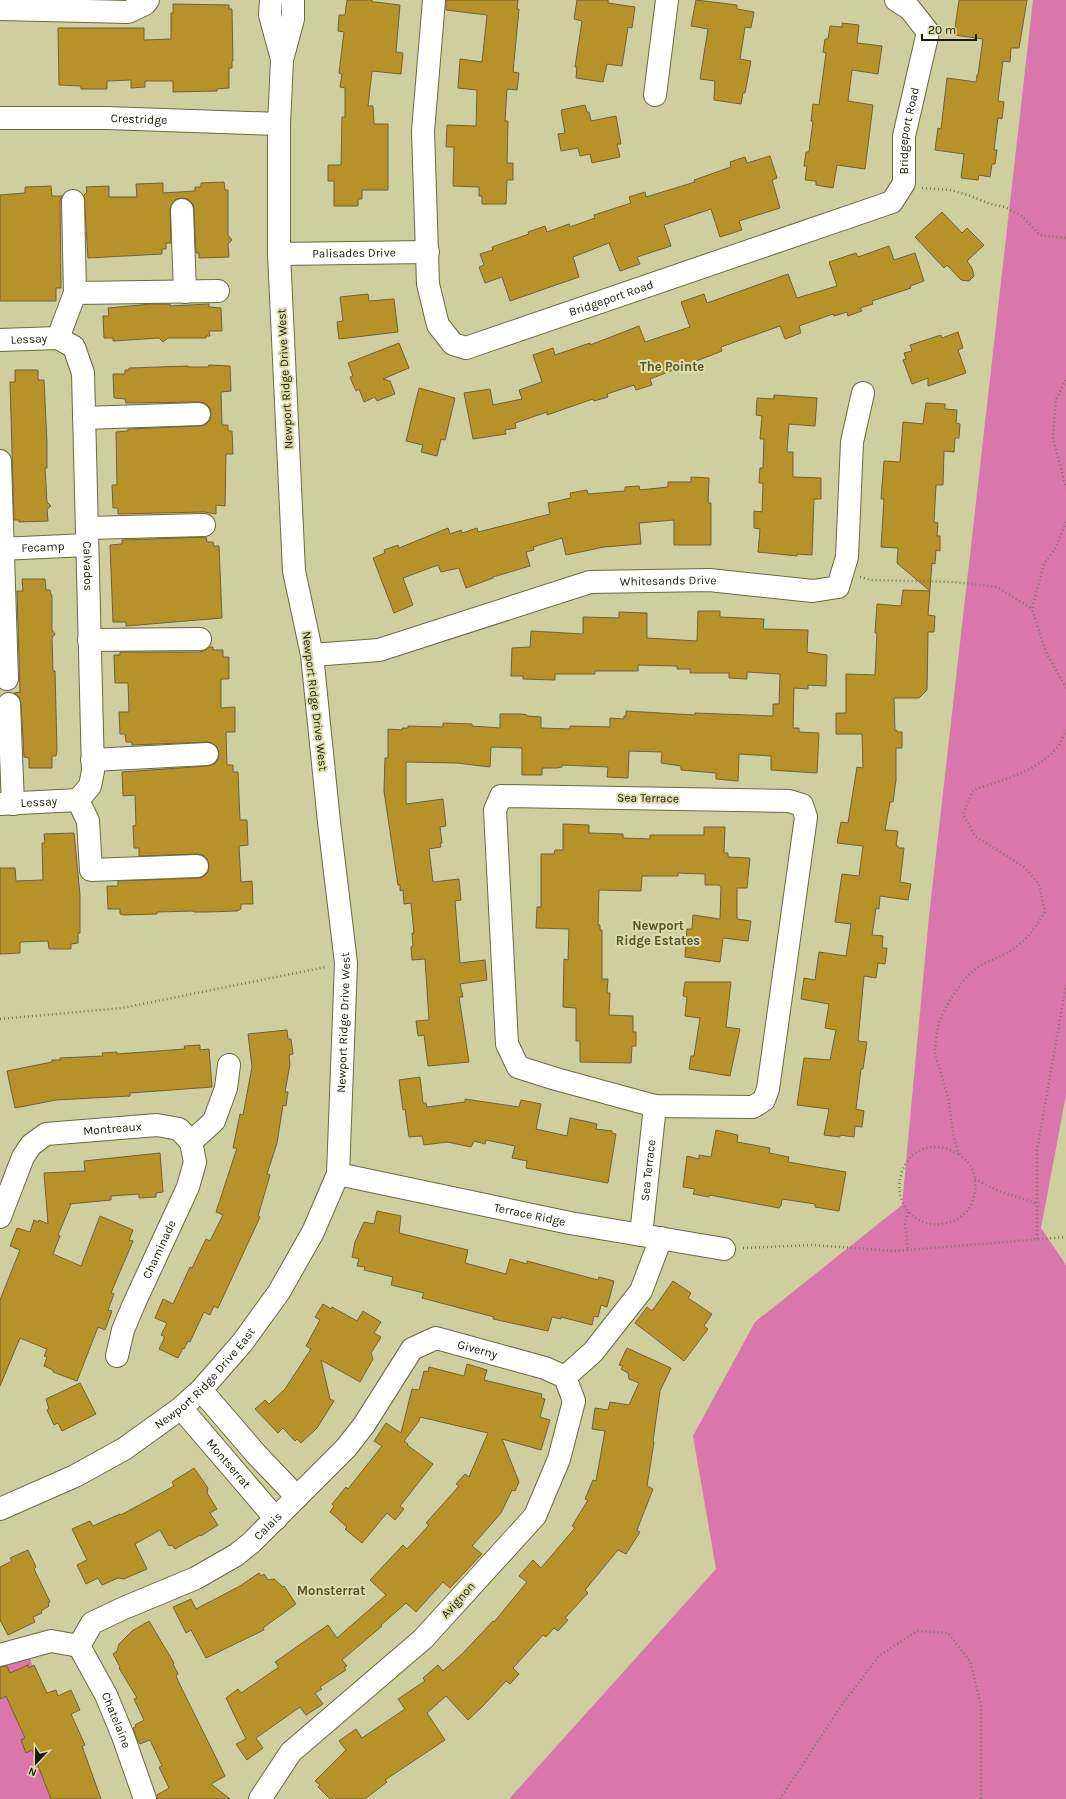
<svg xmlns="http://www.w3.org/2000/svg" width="1066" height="1799" viewBox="0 0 1066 1799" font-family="Karla,sans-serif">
  <rect width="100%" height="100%" fill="#cece9f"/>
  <g fill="#d977ad">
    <path d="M1033 0H1066V1095L1041 1228 1066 1265V1799H509L716 1569 693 1436 755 1322 902 1205 929 916Z"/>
    <path d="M0 1651 30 1656 62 1799H0Z"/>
  </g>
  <g fill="#b7912a" stroke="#726139">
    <path d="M347 0H372V2H375L400 5 396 52 403 53 401 74 372 71 368 106H373L374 124H388V190H362V199H358V206H334V181H328V165H341L342 117H345V88L340 87 342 74 339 73 344 32 338 31 339 15H345Z"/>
    <path d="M446 0H518L517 9H519L513 72 519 73 517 90 507 89 505 121H508L507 163H513V180H507L506 204H482V196H479V187L453 186 454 147H446L447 125 476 126 477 90 458 88 460 59 482 62 487 15 446 10Z"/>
    <path d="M577 0H608V3L635 7 632 28 628 27 622 66 607 64 603 82 576 78 577 67H575L582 21 574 19Z"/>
    <path d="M696 0 737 5V9L754 12 751 28 745 27 740 59 751 61 745 93H743L741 104 714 100 715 81 700 79 708 29 691 26Z"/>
    <path d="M959 0H1027L1019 48H1011L1010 62 1003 61 998 101 1004 102 1002 119 998 118 994 150H997L995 164H992L990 177 979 175 978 180 961 178 964 154 935 150 938 128 941 129 947 78 976 82 977 75H978L983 39 954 35Z"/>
    <path d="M173 4 229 5V9H232L233 61H232V68H229V88L217 89V91L173 92V81H145V87L131 88V80L107 81V89H81V86L59 85 58 28H144V40L171 39V13H173Z"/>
    <path d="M842 23 859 25 857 43 882 46 878 74 852 70 848 101 873 105 865 169 837 165 833 188 816 185V181L805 180 807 166H804L806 152H809L813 121H811L813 104 819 105 826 53 823 52 825 39H828L830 26 842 27Z"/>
    <path d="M585 105 587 112H589L591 121 616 116 621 144H617L620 157 592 163 590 154 580 156 578 148 561 151 558 134 565 133 561 110Z"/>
    <path d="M770 156 777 178 772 180 780 208 739 221 742 230 720 237 711 209 664 225 671 246 637 257 640 264 620 271 609 243 573 257 579 277 510 301 502 277 485 283 479 267 484 265 480 254 493 250 492 247 529 234 528 232 545 226 547 232 569 224 570 227 595 218 594 215 631 203 629 197 645 192 646 197 695 182 694 180 731 167 730 162 745 157 747 163Z"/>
    <path d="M224 182 225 190H228V235L232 240 228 244 229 257 199 258V253H196L194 209 193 204 188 199 182 198 176 199 171 205 170 210 171 243H166V249H162V254L88 258 84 195 87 192 86 187 109 186V197H137L136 184 163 183V193L195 191V187H201V183Z"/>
    <path d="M51 186 52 196H62L60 201 61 288H56V301H0V195L25 193V187Z"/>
    <path d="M942 212 962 233 967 228 984 245 967 261 972 268 974 276 969 281 961 280 947 265 944 268 915 237Z"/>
    <path d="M889 246 894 260 915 253 924 281 910 286 911 288 872 301 873 304 860 308 862 311 848 316 847 312 834 316 833 314 799 326 801 333 785 339 780 326 721 347 722 351 650 379 652 385 636 390 634 385 607 394 608 397 594 401 593 399 547 415V412L515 423 516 428 505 430 506 434 473 439 464 393 490 389 493 405 522 399 519 390 542 382 533 355 553 348 555 355 590 343V345L639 326 645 342 690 327 681 302 704 294 707 303 788 274 797 298 837 286 829 262 856 253 858 257Z"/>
    <path d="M368 294 369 301 394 299 398 332 339 339 337 322 343 321 340 297Z"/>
    <path d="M151 304H170V306L209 304V307L221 308 222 331H209L210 336H206V338H168L163 342 159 338 113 341V338H104L103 316H109L108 308Z"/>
    <path d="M958 332 963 348 958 350 966 373 928 386V378L912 384 903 360 906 359 904 353 912 351 910 345 941 335 942 338Z"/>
    <path d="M399 343 409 368 383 379 390 381 395 394 377 401 375 397 364 402 359 389 356 391 350 377 353 376 348 363Z"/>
    <path d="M209 365 230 366 231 391 221 392 222 425H228V431H232L233 454H226L225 506 216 505V514L204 512 118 514V508H113L112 485H117L116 432 128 431V429L200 426 205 425 210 420 211 413 210 408 205 403 199 402 126 403 125 399 114 398 113 374H125V370H129V368L188 366V367H208Z"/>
    <path d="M15 370H38V380H44L47 443V468H45L47 502 51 506 47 509 48 521 19 522V520H14L10 382H15Z"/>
    <path d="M419 388 455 398 445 440 441 439 437 456 421 452 423 445 406 441Z"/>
    <path d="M774 395 817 398 815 426 789 424 787 452H793V477L821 478V499H814L812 555 797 554V556L758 552 760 529 754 528V511L762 512 763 483H759L760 468H763L764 439H760L762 416 756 415 757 398 774 399Z"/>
    <path d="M926 403 945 404V409L957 410 956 423 960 424 959 438H955L954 452 944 451 943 485H936L934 522 938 523 937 536H940V551L936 550 935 564 932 563 928 615 935 616 934 632H928L927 690 919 698H894L895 731 897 730V732H902V748H896V780L893 802H890L885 830 898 831 896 846H898V848H904L900 882 911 884 908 900 880 896 879 909 876 908 872 935 883 936 882 948H887L885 964 878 963 876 978 864 976 858 1041 867 1042 863 1069H861L856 1109 864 1111 862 1127 855 1126 854 1137 840 1135V1137L824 1135 829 1109 797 1105 804 1058 830 1060 836 1030 825 1028 829 1004 801 999 804 978 815 980 819 952 846 956 851 924 835 922 842 874 859 876 863 846 837 843 841 822 848 823 857 767 863 768 862 734H836V713H846V674L875 675 877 633H875L877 604 901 606 903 590 930 591 897 563 898 548 881 547 884 499H881L884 461 900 462 903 422 923 424Z"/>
    <path d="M691 477 709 478 708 503H711V545H674V520L639 523 641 544 604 547 566 555 562 538 533 547 534 550 526 552 530 566 493 577V578L466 588 459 568 441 572 438 565 403 578 413 605 394 613 373 558 385 553 384 550 398 545 399 548 448 528 450 534 461 530 462 533 477 528 478 532 550 514 548 503 571 498 570 493 587 490 588 494 625 491V487L639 486 640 490 668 487V482H691Z"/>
    <path d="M206 537 207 542H213L214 546H219L222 618 126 626V622H113L110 545 122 544V540Z"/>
    <path d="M22 579H45L46 590H50L51 595H52V630L55 634 52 638 53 671H55L57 751 56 756H52V768H29V758L24 757 21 704 19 697 14 693 20 692 17 591H23Z"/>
    <path d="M698 611H720V617L764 619 763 629 808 630 807 652 827 655 826 686 808 685V689L794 688 793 728H799V732L819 733 817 773 771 770V756L739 754 738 781 716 779V773L681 770V766L661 763 662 752 629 751 628 778 607 777 608 767 562 765V767L557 768H542V775H522V748L491 747 490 767 457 763 406 762V804L443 799 446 826 440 827 442 843H440L441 847 429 849 433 882 459 879 461 900 455 901 460 963 485 960 487 980 460 984 463 997H459L469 1062 428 1066 424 1035 418 1036 416 1021 429 1020 425 959 412 960 411 947 413 946 412 933H414L411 903 404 904 403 890 400 891V885H398L384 791 385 758H388V729L402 730V728H408V726L443 727V723L472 724V726L500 728V714H521L527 715V716L541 717V728L570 729V726L610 727V718L624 719V716H626V711L695 715V713L773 716V704H779L780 674 747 672V679L729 678V673H690V669H677V666L638 665V671H595V674H555V680L523 679V676H511L512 648 530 647 531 631 583 634V617L619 618V612L647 613V638L697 641Z"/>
    <path d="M210 647H213V650H223V657H229V679H221V708L235 707V732H226L227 765H233V772H238L240 820H247L248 845 239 846 241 882 252 881 253 904H241V909L237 911 207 912H194V911L157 912V914L124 915 120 914V909H108L107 886H118V881L198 878 203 877 208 872 209 866 207 859 203 855 197 854 139 856V848H134L133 826 136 825 135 795 123 796 122 772 208 766 214 764 218 760 219 754 217 747 212 743 207 742 132 745V742H126L125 734H120L119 712H129L128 683H115L114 655H120V652H200L206 650Z"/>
    <path d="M563 824 589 825V833L623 834V838L650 839V835H704V827H725L724 853H728V857L750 858 747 888H737V919L751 921 748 941 723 938 720 962 685 957 687 929H692L693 915 720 919 721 887 719 885H705V874L678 873V876H642L641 891 599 890 598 925H600V930H602V979H608L607 993H610L609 1015 633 1016V1032H636V1046H632L631 1063 580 1062V1041H576V1008L563 1007 564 959 568 960 569 929 536 928 537 907H541V854H554L555 850H563Z"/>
    <path d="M74 833 80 895V933H78V943L71 944V949H49L48 941 20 942V953L0 954V868H15L16 881 43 880 42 843H45L44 834Z"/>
    <path d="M685 982H731L726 1027 740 1029 730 1076 689 1069 691 1056H694L700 1018 685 1016 687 997 683 996Z"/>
    <path d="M287 1030 288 1039H291L293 1054 289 1055 290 1064 285 1092H288L286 1106 283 1105 277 1143 267 1174 270 1175 258 1216 260 1217 218 1308 214 1306 210 1315 204 1312 190 1342 188 1341 184 1349 183 1348 178 1358 159 1349 164 1339V1336L161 1335 167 1323 155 1318 163 1299 173 1304 190 1267 192 1268 206 1239 210 1241 223 1215 216 1212 237 1148H233L240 1114 243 1115 252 1067 248 1034Z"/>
    <path d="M200 1045V1050L209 1049 212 1087 130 1093V1096L56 1100 15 1108 7 1071 52 1062V1060H60V1058L103 1056 102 1053 117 1052V1054L185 1049 184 1046Z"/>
    <path d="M420 1077 423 1103H426L427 1107 465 1102V1099L519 1107 521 1100 541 1104 536 1129 567 1136 570 1118 589 1122 597 1124 596 1129 612 1131V1133L616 1134 608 1183 526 1168 527 1161 512 1158 515 1146 486 1140 485 1144 474 1141 471 1147 447 1142 424 1145 422 1136 409 1137 405 1109 403 1110 399 1080Z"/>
    <path d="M716 1130 738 1135 737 1142 770 1148 769 1153 789 1157 788 1162 846 1172 839 1211 815 1207V1204L782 1199 781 1206 779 1208 709 1195V1197L693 1194 695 1189 683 1187 687 1156 699 1159V1155L711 1157Z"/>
    <path d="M160 1153 163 1192 156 1193V1197L139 1198V1194L111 1196V1200L69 1204H71L58 1235 60 1236 53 1254 81 1266 100 1216 133 1230 129 1240 133 1241 111 1293 114 1294 108 1310 112 1311 105 1330 98 1327 77 1381 53 1372V1370L44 1366 47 1357 44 1356 47 1349 20 1338 0 1386V1300L20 1250 10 1246 17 1228 30 1232 34 1220 38 1222 39 1220 48 1224 44 1173 85 1171 84 1161Z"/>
    <path d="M377 1211 401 1216 399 1233 468 1250 465 1263 506 1274 510 1259 527 1264V1261L598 1280 599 1277 614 1281 607 1307 601 1305 598 1317 594 1316 592 1325 561 1317V1319L552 1317 548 1331 493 1319 494 1317 422 1298 424 1293 391 1285 393 1277 364 1270 365 1267 357 1266 359 1259 352 1257 355 1242 364 1222 374 1224Z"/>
    <path d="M673 1281 691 1293 688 1298 712 1314 704 1326 708 1329 684 1361 635 1323 647 1307 652 1311Z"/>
    <path d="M323 1304 331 1309 332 1307 357 1321 363 1311 381 1322 374 1333 381 1337 371 1353 373 1359 360 1382 321 1360 330 1399 334 1401 317 1428 301 1443 297 1439 295 1441 283 1428 278 1433 255 1409 265 1400 269 1404 285 1389 311 1349 306 1346 320 1320 315 1317Z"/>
    <path d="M627 1348 671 1368 660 1391 653 1441 654 1442 647 1486 653 1489 637 1530 640 1532 626 1554 618 1550 585 1590 588 1593 565 1618 568 1620 558 1631 554 1628 546 1637 543 1635 513 1668 519 1674 510 1684 506 1681 483 1706 468 1720 446 1696 427 1713 445 1740 385 1780 387 1782 365 1799H330L318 1787 320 1785 315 1781 346 1750 339 1741 356 1729 362 1738 405 1709 398 1699 425 1681 423 1678 438 1665 443 1671 462 1654 493 1621 494 1622 527 1582 519 1576 533 1560 541 1568 575 1528 572 1526 588 1500 585 1499 593 1480 596 1481 605 1431 592 1429 595 1408 608 1410 610 1402 629 1405 639 1383 629 1379 628 1373 621 1369 623 1366 619 1365Z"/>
    <path d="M467 1364 487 1370 484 1380 542 1394 541 1398 545 1399 540 1417 550 1420 541 1450 502 1439 519 1482 515 1491 512 1490 501 1513 472 1546 482 1554 450 1588 443 1582 416 1612 406 1603 381 1625 382 1626 342 1660 347 1666 344 1667 346 1670 320 1687 322 1689 315 1693 323 1704 306 1715 300 1707 256 1738 263 1748 247 1760 236 1744 246 1739 226 1698 238 1689 241 1693 279 1667 275 1662 328 1625 337 1638 386 1595 370 1580 371 1579 403 1545 407 1549 429 1525 426 1523 459 1486 456 1484 465 1474 469 1477 488 1433 420 1417 419 1421 404 1441 408 1444 407 1445 433 1464 400 1506 404 1509 395 1520 387 1513 362 1543 345 1529 347 1527 330 1512 334 1506 332 1504 346 1487 348 1489 382 1446 374 1441 386 1423 401 1433 412 1389 419 1390 424 1371 428 1372 429 1367 464 1376Z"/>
    <path d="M80 1383 96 1414 62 1431 58 1423 54 1425 47 1410 49 1409 46 1399Z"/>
    <path d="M194 1468 208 1488 207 1493 217 1509 210 1513 218 1525 201 1536 200 1535 175 1549 172 1545 169 1546 160 1530 135 1544 147 1569 124 1579 118 1578 102 1585 98 1578 86 1584 77 1565 87 1560 72 1529 90 1521 93 1526 120 1514 121 1515 174 1486 172 1482Z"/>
    <path d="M28 1550 36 1567 34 1569 50 1602 48 1603 49 1606 41 1611 42 1613 33 1617 35 1622 8 1635 0 1620V1567L12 1561 10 1558Z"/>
    <path d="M259 1573 261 1576 264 1574 268 1580 274 1579 283 1587 284 1586 296 1604 263 1628 264 1630 206 1658 191 1630 186 1633 173 1607 191 1599 196 1609 240 1586Z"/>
    <path d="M149 1621 174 1663 173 1664 178 1674 176 1676 181 1687 225 1776 211 1784 230 1799H157V1795L169 1788 159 1767 162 1766 150 1740 140 1744 137 1739 133 1728 136 1727 135 1725 144 1720 134 1699 137 1698 119 1668 120 1667 113 1654 117 1651 119 1644 132 1631Z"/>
    <path d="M28 1665 29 1668 34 1665 47 1693 56 1690 58 1696 71 1690 80 1710 71 1714 85 1745 82 1746 101 1799H51L32 1750 26 1753 21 1740 25 1738 6 1696 0 1699V1667L7 1666 10 1673Z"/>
  </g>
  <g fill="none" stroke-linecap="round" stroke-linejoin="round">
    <defs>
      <g id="minor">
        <path d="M271 0 270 15 282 59"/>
        <path id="s1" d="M434 0 423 131 428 284 438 325 453 344 466 348 892 202 904 183V136L928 32 910 9 896 0"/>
        <path d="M0 9 128 12 145 4 148 0"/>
        <path d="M655 95 667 0"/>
        <path id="s2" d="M0 118H107L279 124"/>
        <path d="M73 201 75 294"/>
        <path d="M182 210 185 292"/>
        <path id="s3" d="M279 254 428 252"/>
        <path id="s4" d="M58 338 74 347 83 373 93 771 90 786 78 800"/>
        <path d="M58 338 75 293 218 291"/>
        <path id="s5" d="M0 340 58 338"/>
        <path d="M84 418 199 414"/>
        <path d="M0 461 7 679"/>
        <path d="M87 528 204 525"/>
        <path id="s6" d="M0 549 87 545"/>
        <path d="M89 640 200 639"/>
        <path id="s7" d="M312 655 379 650 590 582 709 580 813 591 838 587 847 557 852 442 863 393"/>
        <path d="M9 704 13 804"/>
        <path d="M92 760 207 754"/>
        <path d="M501 796 789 801 802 805 806 817 768 1089 764 1100 753 1107 655 1106 556 1079 518 1067 507 1044 495 810Z"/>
        <path d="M78 800 88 821 91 870 197 866"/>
        <path id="s8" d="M0 804 78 800"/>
        <path d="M191 1142 214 1121 226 1088 229 1065"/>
        <path id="s9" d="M338 1174 570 1223 724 1249"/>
        <path id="s10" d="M0 1217 23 1157 31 1145 46 1134 157 1125 179 1129 191 1142"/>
        <path id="s11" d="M641 1235 655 1106"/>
        <path id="s12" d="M117 1356 123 1330 133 1306 188 1187 195 1162 191 1142"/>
        <path d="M565 1377 593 1352 641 1291 661 1238"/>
        <path d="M201 1390 256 1454 297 1497"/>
        <path id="s13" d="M181 1408 276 1519"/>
        <path id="s14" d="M0 1509 75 1476 124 1449 181 1408 201 1390 242 1343 279 1292 313 1232 338 1174 346 963 329 822 312 655 294 571 279 254V124L282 60 293 19V0"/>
        <path id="s15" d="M79 1646 92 1623 124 1608 196 1578 236 1555 251 1543 346 1448 364 1425 412 1349 436 1338 545 1368 565 1377 574 1401 559 1459 535 1516 423 1639 291 1752 260 1799"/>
        <path id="s16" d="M79 1646 106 1695 123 1736 145 1799"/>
        <path d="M0 1655 51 1641 79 1646"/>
      </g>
    </defs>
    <use href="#minor" stroke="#6b6a40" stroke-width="24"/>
    <g stroke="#787857" stroke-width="2.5" stroke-dasharray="1 3" stroke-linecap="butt">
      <path d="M922 188 951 190 971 196 990 204 1005 207 1022 216 1040 235 1066 238"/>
      <path d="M1066 380 1056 399 1053 438 1066 488"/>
      <path d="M1066 522 1056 547 1044 564 1032 609 1046 652 1066 688"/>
      <path d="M860 577 871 580 954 582 997 587 1032 609"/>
      <path d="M0 1019 122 1008 326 967"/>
      <path d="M958 1154C954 1152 949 1149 944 1148 901 1138 881 1201 921 1221 930 1226 943 1225 953 1221 975 1213 981 1184 970 1165 966 1159 959 1156 957 1149 952 1132 951 1115 948 1098 946 1089 942 1079 940 1069 938 1063 934 1055 935 1049 936 1041 937 1030 939 1022 946 1005 960 982 974 970 981 964 993 960 1001 956 1023 945 1032 933 1045 912L1039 884 1024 867 975 836 963 814 973 790C1003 780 1040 771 1060 744 1062 740 1064 734 1066 730"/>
      <path d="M975 1179 999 1191 1038 1204"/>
      <path d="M908 1212 905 1223 908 1250"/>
      <path d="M1037 1239V1150L1066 985"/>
      <path d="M743 1248 811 1245 896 1251 1066 1237"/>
      <path d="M780 1799 841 1706 879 1656 917 1631 948 1633 970 1661 981 1706V1799"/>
    </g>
    <use href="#minor" stroke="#fff" stroke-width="22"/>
  </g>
  <g text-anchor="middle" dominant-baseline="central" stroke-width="4" stroke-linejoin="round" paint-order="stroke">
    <g font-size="12" fill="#1a1a08" stroke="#dbdbac">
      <text stroke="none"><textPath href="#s2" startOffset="139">Crestridge</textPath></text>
      <text stroke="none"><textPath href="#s1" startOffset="890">Bridgeport Road</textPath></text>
      <text stroke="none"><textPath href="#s3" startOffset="75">Palisades Drive</textPath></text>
      <text stroke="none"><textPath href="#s1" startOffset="518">Bridgeport Road</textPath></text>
      <text stroke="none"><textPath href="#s5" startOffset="29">Lessay</textPath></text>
      <text transform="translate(285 379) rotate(-93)">Newport Ridge Drive West</text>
      <text stroke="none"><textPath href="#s6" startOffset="43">Fecamp</textPath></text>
      <text stroke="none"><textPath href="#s4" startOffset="239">Calvados</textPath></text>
      <text stroke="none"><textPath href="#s7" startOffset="367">Whitesands Drive</textPath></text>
      <text transform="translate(315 701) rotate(83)">Newport Ridge Drive West</text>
      <text transform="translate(648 798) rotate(1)">Sea Terrace</text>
      <text stroke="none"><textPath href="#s8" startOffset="39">Lessay</textPath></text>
      <text stroke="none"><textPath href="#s14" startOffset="644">Newport Ridge Drive West</textPath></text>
      <text stroke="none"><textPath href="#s10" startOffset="164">Montreaux</textPath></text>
      <text stroke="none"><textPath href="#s11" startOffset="65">Sea Terrace</textPath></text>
      <text stroke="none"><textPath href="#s9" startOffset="196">Terrace Ridge</textPath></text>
      <text stroke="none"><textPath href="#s12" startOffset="115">Chaminade</textPath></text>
      <text stroke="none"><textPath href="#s15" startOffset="528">Giverny</textPath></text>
      <text stroke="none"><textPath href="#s14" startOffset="246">Newport Ridge Drive East</textPath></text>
      <text stroke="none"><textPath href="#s13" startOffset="73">Montserrat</textPath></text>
      <text stroke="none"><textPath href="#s15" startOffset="229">Calais</textPath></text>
      <text transform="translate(458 1600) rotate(-48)">Avignon</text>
      <text stroke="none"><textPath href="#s16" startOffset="83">Chatelaine</textPath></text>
    </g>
    <g font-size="13" font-weight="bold" fill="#535228" stroke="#dbdbac">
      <text x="672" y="366">The Pointe</text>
      <text x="658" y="925">Newport<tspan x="658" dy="15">Ridge Estates</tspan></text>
      <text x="331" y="1590">Monsterrat</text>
    </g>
  </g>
  <g transform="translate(36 1763) rotate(202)" stroke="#dbdbac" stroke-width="3" paint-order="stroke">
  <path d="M0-3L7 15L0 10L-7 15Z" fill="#1a1a08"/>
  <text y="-6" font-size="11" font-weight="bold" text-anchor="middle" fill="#1a1a08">N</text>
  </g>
  <path d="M922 34v6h54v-6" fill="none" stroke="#1a1a08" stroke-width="2"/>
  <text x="928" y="34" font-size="12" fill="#1a1a08" stroke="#dbdbac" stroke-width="3" paint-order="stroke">20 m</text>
</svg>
